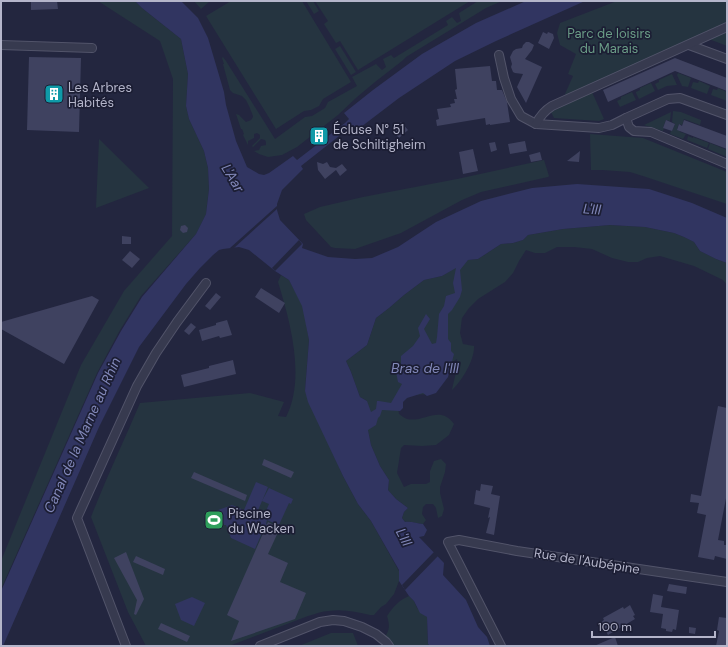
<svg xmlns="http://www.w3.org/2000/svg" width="728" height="647" viewBox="0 0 728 647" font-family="'DM Sans',sans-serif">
  <rect width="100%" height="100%" fill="#23263f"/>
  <g fill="#253440">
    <path d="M98 1H135L142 8 181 39 188 74 186 106 189 119 204 151 208 168 209 189 206 214 196 234 141 296 120 330 97 373 1 589V561L81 365 124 291 172 236 173 79 160 41Z"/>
    <path d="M194 1H210L201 9Z"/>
    <path d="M231 1H302L351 82 323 99 319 106 311 110 304 111 276 129 206 16Z"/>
    <path d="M306 1H313L319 11 314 14Z"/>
    <path d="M315 1H470L358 70 340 41 336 43 324 24 328 21Z"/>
    <path d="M478 1H502L486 8 406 57 402 61 375 82 357 97 338 115 297 147 282 155 268 157 259 154 254 151 259 150 261 146 266 145V142L265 140 261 139 253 147 252 146 260 138V135L257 133 254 134V138L248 141V145L243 135 244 134 242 129H241L236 114 239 115 246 122 251 120 253 117V116L249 106 246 100 242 96 233 93 230 90 223 64H224L222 58 223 57 226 61 275 139 305 117 312 116 325 108 328 102 357 86 352 77 376 64 382 70 386 67 383 59 391 55 394 58 448 25 446 21 452 17 457 23 461 21 459 13Z"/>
    <path d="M617 1H727V24L566 97 565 94 573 76 568 74 576 54 560 45 557 33 560 23Z"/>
    <path d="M727 29V46L709 39Z"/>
    <path d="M340 46 356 72 351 75 335 49Z"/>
    <path d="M678 73 691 78 688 87 682 86 677 75Z"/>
    <path d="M672 74 677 85 667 86 658 90 655 84 659 82V80Z"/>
    <path d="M699 81 710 86 707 94 691 88 693 82 698 83Z"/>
    <path d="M651 83 655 91 639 99 636 93V92L640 90V88Z"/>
    <path d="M718 88 727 92V101L711 95 713 89 717 90Z"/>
    <path d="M592 92 604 119 599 121 554 118 551 112Z"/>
    <path d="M632 92 636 100 620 107 617 101 621 99V97Z"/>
    <path d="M673 111 681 112 701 120V121L700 125 684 119 682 125 679 124 677 129 680 130V132L686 134 683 139 670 134 671 131H672L675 124 672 122Z"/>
    <path d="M671 112 670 121 666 120 663 128H664L663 131 644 125Z"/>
    <path d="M590 134 643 138 727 172V204L646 177 630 172 602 170H591Z"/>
    <path d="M688 136 693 138V137L709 143 707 148 687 140Z"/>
    <path d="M99 139 149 188 96 208Z"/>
    <path d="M710 143 727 150V157L708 149Z"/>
    <path d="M544 160 549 176 548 177 481 192 462 200 401 233 355 249 335 248 331 247 306 220 304 214 320 207 363 197 457 179Z"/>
    <path d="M610 225 645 227 674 233 684 237 694 242 700 251 716 259 727 263V285L723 280 694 266 660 256 647 258 638 262H628L612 258 592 249 574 247H557L545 253H535L526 250 519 261 513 273 505 282 478 299 469 308 462 318 460 333 463 344 474 346C475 359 462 381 452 390 454 379 458 369 457 359L449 364 432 394 410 395 398 406 399 414C402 416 404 418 407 419 424 423 440 404 454 424L449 435 436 445 422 446 404 445 401 448 397 473 404 487 411 484H426L430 482V471L434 461 441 459 446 464 445 472 440 487V493L444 509 442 516 438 518 436 508 433 504H426L423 507 422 514 426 520 423 524C416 524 412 521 405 522L402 518 404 512 408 508 396 499 388 490 389 480 380 466 371 445 366 421 367 401 360 397 351 372 346 361 367 345 376 318 389 308 404 295 424 280 442 276 468 260 478 259 501 244 513 243 523 240 528 235 563 229Z"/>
    <path d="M281 275 289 280 303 306 309 340 305 390 343 476 358 504 371 521 399 571V581L394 594 386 604 381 607 374 615H370C357 612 343 609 329 611 322 611 315 614 308 616L229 646H146L128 612 91 517C106 478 124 441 140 403L250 393 284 402 278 416 286 417C306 378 290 321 278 282Z"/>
    <path d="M409 596 414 601 417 608 427 617 428 644 430 646H381C386 632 392 632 387 616 393 607 399 600 409 596Z"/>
    <path d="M331 633H353L358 646H299Z"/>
  </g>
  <g fill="#313561" fill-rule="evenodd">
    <path d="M135 1H181L198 18 208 38 224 92 226 105 236 141 247 167 259 174 264 175 269 173 293 156 297 160 345 123 349 119 344 113 373 90 422 54 476 23 526 1H585L496 41 455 61 399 98 357 130 353 125 301 166 303 169 282 190 277 204V210L280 220 303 244 302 248 328 257 355 259 372 258 398 247 436 222 481 201 532 188 577 184 649 189 692 203 727 218V263L716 259 700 251 694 242 684 237 674 233 645 227 610 225 563 229 528 235 523 240 513 243 501 244 478 259 468 260 460 270 462 290 460 297 452 310 448 314V339L451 343V351L454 354 448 377 436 393 427 396 423 393 407 398 403 402V408L400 411 382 410 380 416 378 418 376 425 368 430 371 445 380 466 389 480 388 490 396 499 408 508 404 512 402 518 405 522C412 521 417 524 423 524L427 530 424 536 419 537 444 563 443 575 466 600 478 627 487 637 490 646H430L428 644 427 617 420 613 414 601 409 596 399 581V570L371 521 358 504 343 476 308 402 305 391 309 340 302 306 289 280 275 271 249 250 239 247 223 249 219 250 213 255 200 268 186 284 139 347 99 427 3 646H1V591L98 373 121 331 142 297 196 234 206 214 209 189 208 168 204 151 189 119 186 106 188 74 181 39 142 8ZM456 268 453 283 455 293 446 296 444 306 439 314 437 337 436 343 432 344 424 329 430 319 426 314 418 328 420 336 413 346 401 356V366L396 372 398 382 402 384 391 403 379 401H377L376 409 371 412 367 401 360 397 351 372 346 361 367 345 376 318 389 308 404 295 424 280 442 276Z"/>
    <path d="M256 482 268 487 256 515 267 520 263 518 269 504 262 501 269 488 293 499 291 504 289 503 279 525 277 524 276 525V524L267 520 266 524 267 525 266 528 265 526 255 549 231 538 226 525H224L220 516 209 519 207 514 232 505 244 510Z"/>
    <path d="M192 597 205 603 194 626 181 620 175 604Z"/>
  </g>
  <g fill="#23263f">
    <path d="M277 206V209L234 248H230Z"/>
    <path d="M299 240 302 244 275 271 272 268Z"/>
    <path d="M434 552 438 556 405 590 402 585Z"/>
  </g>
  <g fill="#3f4260">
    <path d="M31 1H57L58 9 31 10Z"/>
    <path d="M543 32 547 34 548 32 553 34 554 38 549 49 538 43Z"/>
    <path d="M526 42H529L534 45 532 50 525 59 542 67 526 103 517 87 523 74 515 73 513 72 511 67 512 64 510 57 513 51 516 49 522 48 523 45Z"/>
    <path d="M29 57 81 58 79 132 27 130Z"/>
    <path d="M675 58 727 78V91L675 71 608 102 603 90Z"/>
    <path d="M490 66 492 81H496L497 90H502L507 102 510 122 490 125V124L486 125 485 118 437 126 436 120 439 119 437 109 451 107 450 104 455 103 454 99H457L455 90 457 89 455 69Z"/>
    <path d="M666 120 675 124 672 131 663 128Z"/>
    <path d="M684 120 727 136V149L677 130 679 124 682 126Z"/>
    <path d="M401 122 408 130 399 138 392 130Z"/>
    <path d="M525 141 527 151 510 154 508 144Z"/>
    <path d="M495 142 497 150 491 152 489 143Z"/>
    <path d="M473 149 478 171 463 174 459 152Z"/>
    <path d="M580 151 579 162 567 161Z"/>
    <path d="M540 152 542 160 531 162 529 155Z"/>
    <path d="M317 162 323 164 327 162 330 167 336 168 342 164 347 170 340 176 336 170 325 179 318 170Z"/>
    <path d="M185 225 188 228 187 232 183 233 180 230 181 226Z"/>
    <path d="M122 236 131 237V244H122Z"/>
    <path d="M130 251 140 259 132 268 122 260Z"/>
    <path d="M261 288 285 303 279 313 255 297Z"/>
    <path d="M216 293 221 297 210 310 205 306Z"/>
    <path d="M92 296 99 300 64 364 1 329V322Z"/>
    <path d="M227 320 232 335 220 338 219 336 202 341 199 330 216 325V323Z"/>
    <path d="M191 323 196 327 189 335 184 331Z"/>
    <path d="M233 360 236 374 184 387 181 375 209 368V366Z"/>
    <path d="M718 406 727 408V493L718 540 724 541V545H727V559L715 556 714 560 698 557 706 515 697 513 699 503 690 502 691 494 701 496Z"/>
    <path d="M264 459 294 472 291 478 262 465Z"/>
    <path d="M194 472 247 495 245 501 191 478Z"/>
    <path d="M481 484 493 486 491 494 500 496 494 535 486 533 490 517 488 518 490 508 474 504 476 490 480 491Z"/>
    <path d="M268 522 280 528 268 554 288 563 280 582 306 593 295 619 231 641 239 621 227 615Z"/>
    <path d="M126 552 144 599 136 615 134 614 137 600 114 558Z"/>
    <path d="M136 556 165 569 163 575 133 562Z"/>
    <path d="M669 584 687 587 686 594 667 591Z"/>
    <path d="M653 594 663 596 661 607 679 610 676 630 673 629 672 632 666 631V629L661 628 663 614 650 612Z"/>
    <path d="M630 605 635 615 633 616 635 619 608 635 601 622 604 620 603 618 623 607 624 609Z"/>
    <path d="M719 617 727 618V646H716L719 631 717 630Z"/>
    <path d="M161 623 190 636 187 642 158 629Z"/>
    <path d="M689 627 696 628 695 634 689 633Z"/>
    <path d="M615 637 618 646H594Z"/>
  </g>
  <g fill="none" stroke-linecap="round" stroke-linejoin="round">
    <defs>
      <g id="minor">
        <path d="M1 45 92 48"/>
        <path d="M689 45 727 59"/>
        <path d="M499 55 504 78 511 99 521 116 536 124 599 128 612 125 626 118 629 127 634 131 651 132 727 164"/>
        <path d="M626 118 668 99 680 98 727 115"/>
        <path d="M536 124C540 116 544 111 552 106L727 27"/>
        <path d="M126 646 77 518 137 386 156 353 177 322 206 283"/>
        <path d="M260 646 320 622 333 620 344 621 362 627 376 634 386 642 389 646"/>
        <path d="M501 646 448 542 459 540 517 551 727 582"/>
      </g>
    </defs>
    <use href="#minor" stroke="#52546a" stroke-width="10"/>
    <use href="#minor" stroke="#373a4f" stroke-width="8"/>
  </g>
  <defs>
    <symbol id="building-square" viewBox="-11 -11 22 22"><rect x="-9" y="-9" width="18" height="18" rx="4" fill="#0f9aa8" stroke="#1c1e34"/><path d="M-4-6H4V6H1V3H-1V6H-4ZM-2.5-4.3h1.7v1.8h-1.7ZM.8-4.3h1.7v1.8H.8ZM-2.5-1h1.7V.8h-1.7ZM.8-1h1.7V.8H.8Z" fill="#fff"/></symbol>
    <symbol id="stadium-square" viewBox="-11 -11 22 22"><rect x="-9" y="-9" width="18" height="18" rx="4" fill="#2e9e5b" stroke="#1c1e34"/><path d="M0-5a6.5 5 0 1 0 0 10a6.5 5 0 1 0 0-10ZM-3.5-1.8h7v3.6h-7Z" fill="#fff"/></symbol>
  </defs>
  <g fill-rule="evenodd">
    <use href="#building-square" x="43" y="83" width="22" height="22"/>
    <use href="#building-square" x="308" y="125" width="22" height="22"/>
    <use href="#stadium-square" x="203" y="509" width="22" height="22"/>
  </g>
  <g text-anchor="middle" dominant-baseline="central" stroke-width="3.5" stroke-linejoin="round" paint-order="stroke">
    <g font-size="13" fill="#6a9c86" stroke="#1c1e34">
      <text x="609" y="33">Parc de loisirs<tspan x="609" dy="15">du Marais</tspan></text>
    </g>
    <g font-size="13" fill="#b4b5ca" stroke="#1c1e34" text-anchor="start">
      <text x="68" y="87">Les Arbres<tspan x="68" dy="15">Habités</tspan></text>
      <text x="333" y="129">Écluse N° 51<tspan x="333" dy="15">de Schiltigheim</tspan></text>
      <text x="228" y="513">Piscine<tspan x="228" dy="15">du Wacken</tspan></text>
    </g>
    <g font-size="13" fill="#b4b5ca" stroke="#1c1e34">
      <text transform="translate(587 561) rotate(9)">Rue de l'Aubépine</text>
    </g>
    <g font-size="14" font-style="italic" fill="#8187b8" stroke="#1c1e34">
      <text transform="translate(233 178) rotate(59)">L'Aar</text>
      <text transform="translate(592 209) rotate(4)">L'Ill</text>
      <text x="425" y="368">Bras de l'Ill</text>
      <text transform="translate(82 435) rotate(-66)">Canal de la Marne au Rhin</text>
      <text transform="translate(404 537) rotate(62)">L'Ill</text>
    </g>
  </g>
  <rect width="728" height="647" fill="none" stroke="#b4b5ca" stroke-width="4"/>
  <path d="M592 631v6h123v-6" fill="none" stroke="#b4b5ca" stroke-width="2"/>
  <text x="598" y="631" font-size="12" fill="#b4b5ca" stroke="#1c1e34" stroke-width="3" paint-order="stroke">100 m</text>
</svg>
